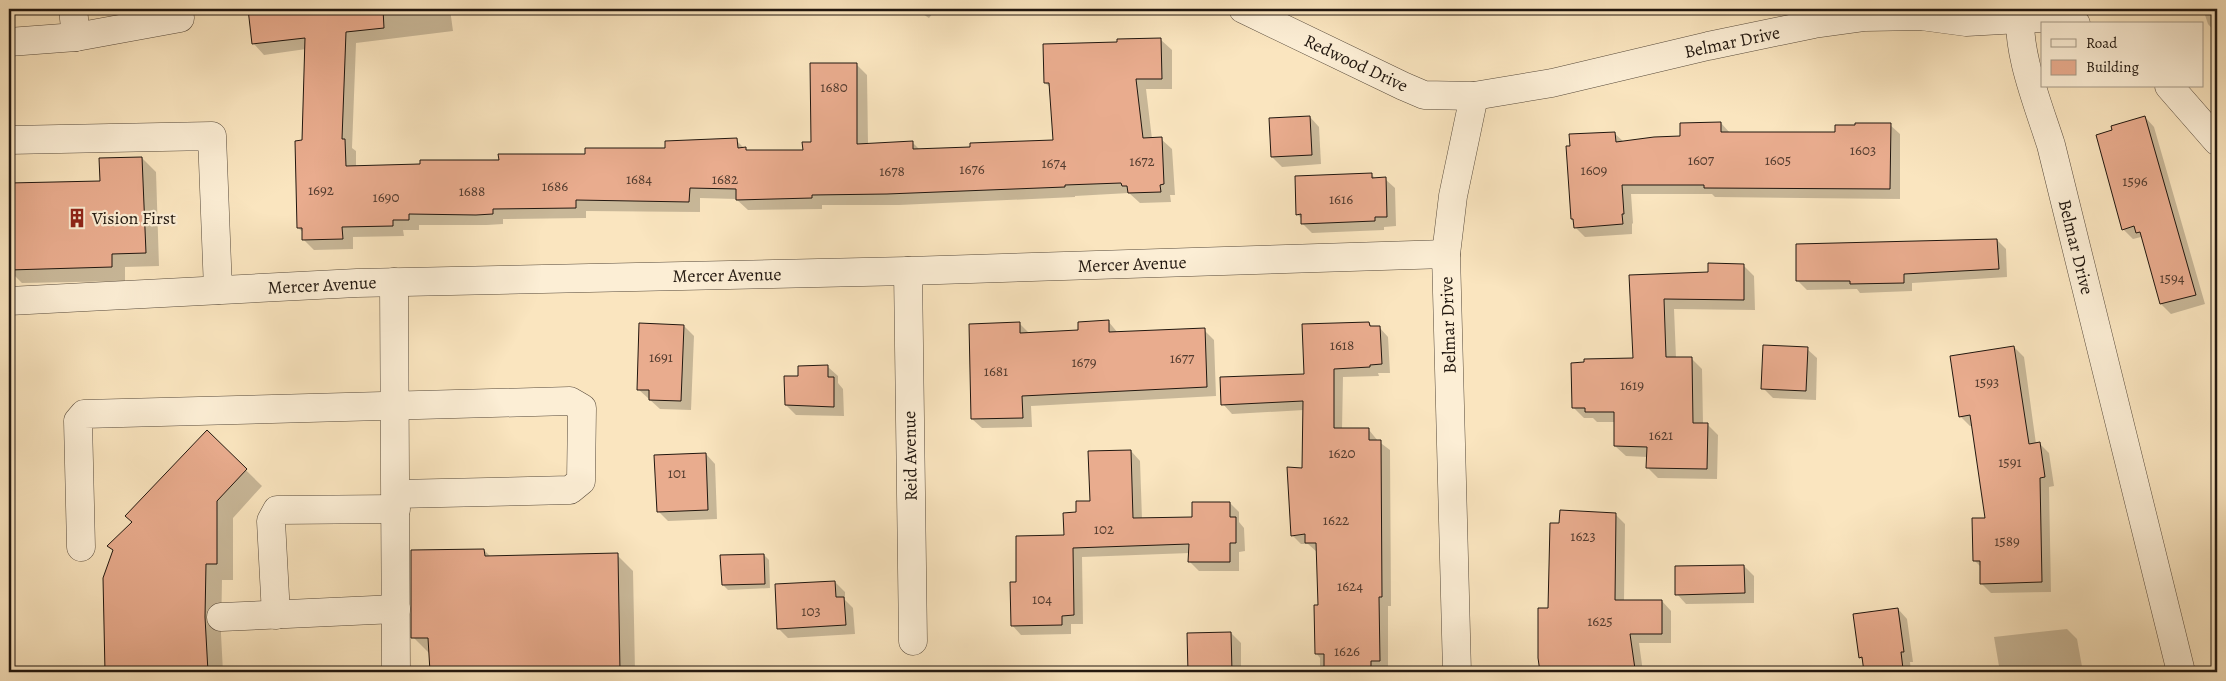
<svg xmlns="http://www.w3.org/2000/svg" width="2226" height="681" viewBox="0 0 2226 681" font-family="Alegreya,serif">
  <rect width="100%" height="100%" fill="#fae5bf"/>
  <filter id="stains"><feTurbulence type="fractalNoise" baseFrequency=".004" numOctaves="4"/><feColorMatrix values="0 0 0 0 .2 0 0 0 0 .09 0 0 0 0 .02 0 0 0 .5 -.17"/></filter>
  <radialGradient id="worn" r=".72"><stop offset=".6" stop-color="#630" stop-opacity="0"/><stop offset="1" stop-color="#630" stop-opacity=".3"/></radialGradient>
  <g fill="#0003">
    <path d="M249 9H450L453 31 356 43 352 148 356 151V167L586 155 666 150 736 140 748 152 804 151 812 144 856 64 867 75 868 144 912 142 920 150 1055 141 1051 88 1045 83 1118 43 1161 40 1172 50V89H1146L1152 139H1161L1172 149 1175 195H1170L1171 202 1140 203 1129 193 1075 196V197L899 205H822V209L748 210 736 199 700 198V212L586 211V218L503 219V224L487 225H419V230H403L404 236 353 237V249L314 250 303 239V232L298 228 306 49 264 55 254 44Z"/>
    <path d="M915 9H936L929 18Z"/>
    <path d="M2203 9H2217V34L2208 24Z"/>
    <path d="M1310 117 1319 127 1321 164 1282 167 1272 157Z"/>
    <path d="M2145 117 2154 127 2205 304 2171 314 2161 304 2143 239 2141 237 2133 239 2123 229Z"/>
    <path d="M1721 123 1730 133H1836L1890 125 1900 134V199L1715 197 1712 194H1631L1633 223 1632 224V234L1585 237 1575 227 1572 218 1614 133 1624 142 1681 137Z"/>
    <path d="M142 158 156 172 159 266 125 267V281L22 283 9 270V184L101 182Z"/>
    <path d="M1371 174 1376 179H1385L1395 188 1396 226 1384 227V230L1312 233 1302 223V219L1297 214Z"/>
    <path d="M1997 240 2006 249 2007 277 1912 283V291L1860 293 1857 289 1807 290 1798 281Z"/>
    <path d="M1743 265 1754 276 1755 310 1674 309 1676 358H1691L1702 369 1703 424H1707L1718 435 1717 479 1658 478 1648 468V457L1626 456 1615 446V422H1597L1593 418H1584L1573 407 1634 359 1630 276 1709 273Z"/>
    <path d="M1108 321 1118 333 1204 330 1214 340 1216 396 1031 406 1032 427 982 428 972 419 1020 324 1030 334 1079 331Z"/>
    <path d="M1369 323 1373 328 1379 327 1388 337 1390 373H1378L1379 376 1343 377 1342 429 1369 430 1378 441 1390 450 1391 606H1388V670H1386V672H1320V658L1316 653 1320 606 1317 552 1308 544H1301L1292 535 1304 469V410L1232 414 1223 404 1305 375Z"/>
    <path d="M684 326 694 336 691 410 660 409 638 389Z"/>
    <path d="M2014 347 2024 357 2036 444 2039 443 2049 453 2054 486 2049 487 2051 592 1991 593 1982 584 1981 567 1974 560 1986 519 1973 426H1970L1960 416Z"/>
    <path d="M1807 349 1817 358 1816 400 1773 398 1763 388Z"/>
    <path d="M828 367 838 376V383L843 389 844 416 796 415 786 405 799 377Z"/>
    <path d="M207 432 262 486 233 518V580H222L221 634 223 672H264H106L105 578 133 523Z"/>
    <path d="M1131 451 1140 461 1142 519H1194L1230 503 1239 512V522L1244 528 1245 551 1239 552V571H1199L1190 562V553L1082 557 1083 624H1071V634L1021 635 1012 625 1018 583 1065 536 1077 513 1091 502Z"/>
    <path d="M706 454 715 464 717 519 668 521 659 512Z"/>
    <path d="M1615 514 1625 524 1624 601H1662L1671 611V643H1639L1643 672H1542L1539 658 1549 609Z"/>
    <path d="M484 550 491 557 617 555 633 571 635 672H431L430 654 413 637Z"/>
    <path d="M764 555 769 560 770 588 728 590 723 585Z"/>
    <path d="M1744 566 1754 576V603L1686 604 1677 594Z"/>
    <path d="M835 582 845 592V600L853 608 855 634 788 638 778 628Z"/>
    <path d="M1898 609 1907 619 1913 662H1910L1911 672H1865L1864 662 1860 657Z"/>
    <path d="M2067 629 2077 639 2083 672H2000L1994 637Z"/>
    <path d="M1231 633 1241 643V672H1189L1188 634Z"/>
  </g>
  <g fill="#e9ac8e" stroke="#21170f">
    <path d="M248 9H383L384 28 346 32 342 139H345L346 166 420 164V160H499L498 154H585V148H665V141L737 138 738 148 746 147V150H803L802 142H811L810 63H857V144L913 141V149L970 147V143L1053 140 1049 83H1044L1043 44 1117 42V39L1161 38 1162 79H1136L1143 138 1162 137 1164 184 1160 185 1161 192 1128 193 1127 186H1122L1121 183 1065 185V187L887 194 812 195V198L736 200V189L690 188 689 202 576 200V208L493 209V214L476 215 409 214V220H393V226L342 227 343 239 302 240V228H297L295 141 302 140 305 38 252 44Z"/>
    <path d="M1310 116 1312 155 1271 157 1269 118Z"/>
    <path d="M2145 116 2196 295 2160 304 2140 232 2136 233 2134 226 2122 230 2096 135 2112 130 2111 126Z"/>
    <path d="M1721 122V132H1835V125H1855V123H1891L1890 189 1704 188V185H1622L1624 214H1622L1623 224 1574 228 1573 219H1571L1566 146H1570L1569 134 1615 132 1616 142 1654 137 1680 136V123Z"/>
    <path d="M142 157 146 253 112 254V267L9 270V183L100 181 99 158Z"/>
    <path d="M1372 173V178L1386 177 1387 217H1375V221L1301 224V214L1296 215 1295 176Z"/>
    <path d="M1997 239 1999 269 1904 274V283L1850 284V281H1796V244Z"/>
    <path d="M1708 263 1744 264V300L1664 299 1666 357H1692L1693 423H1708L1707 469 1646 468 1647 447 1614 446V412H1585V408H1572L1571 363 1584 362V359L1633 358 1629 275 1708 272Z"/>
    <path d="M1109 320V332L1205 328 1207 387 1022 396 1023 418 971 419 969 324 1020 322V333L1078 330V322Z"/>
    <path d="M1369 322 1370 326H1380L1382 364 1370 365V367L1334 369V428H1369V440H1381L1382 597H1379L1380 661H1371V672H1324V654H1315L1314 605H1318L1316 543H1305V534L1291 536 1287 467 1302 468 1303 401 1221 405 1220 377 1304 374 1302 324Z"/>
    <path d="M639 323 684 325 681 401 649 400V390H637Z"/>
    <path d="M1763 345 1808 347 1806 391 1761 389Z"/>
    <path d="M2014 346 2029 444 2040 442 2045 477 2040 478 2042 582 1980 584V561H1973L1972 518H1985L1970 415 1959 417 1950 356Z"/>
    <path d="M828 365V377H834V407L785 405 784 376H798V366Z"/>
    <path d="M207 430 247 469 217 501V564H206L205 617 208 672H105L103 578 113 550 107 546 132 522 125 516Z"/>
    <path d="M1131 450 1133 518 1192 517V502H1230V517H1236V543H1230V562H1188L1189 544 1073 548 1074 615 1062 616V625L1011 626 1010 582H1016V536L1064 535 1063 513 1076 512V501H1090L1088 451Z"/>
    <path d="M706 453 708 510 657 512 654 455Z"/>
    <path d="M1560 510 1616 513 1615 600H1662V634H1630L1635 669 1625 670 1626 672H1540L1538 658V608H1548L1550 523H1559Z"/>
    <path d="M484 549 485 556 618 553 620 672H430L428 638H411V550Z"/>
    <path d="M764 554 765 584 722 585 720 555Z"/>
    <path d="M1744 565 1745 593 1675 595V566Z"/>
    <path d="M835 581 836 597H844L846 625 777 629 775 584Z"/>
    <path d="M1898 608 1904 652H1901L1903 669 1864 672 1862 657 1859 658 1853 614Z"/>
    <path d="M1231 632 1232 672H1188L1187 633Z"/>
  </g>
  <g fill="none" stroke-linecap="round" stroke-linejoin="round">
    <defs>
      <g id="minor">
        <path d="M73 9 76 37"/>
        <path d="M1243 9 1403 86 1424 95 1474 96 1552 83 1708 46 1814 24 1865 17 1921 16 1966 22 2058 17 2076 24"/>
        <path d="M2021 9C2015 49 2039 107 2051 145L2181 672"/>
        <path d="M9 42 76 37 180 18 179 9"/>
        <path d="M2169 86 2217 141"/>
        <path d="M9 140 212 136 218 290"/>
        <path d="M908 271 913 641"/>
        <path d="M394 282 396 672"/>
        <path d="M9 301 357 283 908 271 1446 254"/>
        <path d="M81 547 78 421 84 414 570 401 582 408 581 481 570 490 396 494"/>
        <path d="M276 615 271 521 277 510 396 509"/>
        <path d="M221 617 396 609"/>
        <path d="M1457 672 1446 254 1453 196 1474 96"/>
      </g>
    </defs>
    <use href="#minor" stroke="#574a3b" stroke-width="29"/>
    <use href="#minor" stroke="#fceed5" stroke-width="28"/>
  </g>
  <defs>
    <symbol id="building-bare" viewBox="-9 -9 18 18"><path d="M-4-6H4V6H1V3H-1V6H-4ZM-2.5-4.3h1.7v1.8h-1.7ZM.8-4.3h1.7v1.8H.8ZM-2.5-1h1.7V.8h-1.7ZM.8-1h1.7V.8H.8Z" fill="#8f2418" stroke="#fceed5" stroke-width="2.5" paint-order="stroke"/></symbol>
  </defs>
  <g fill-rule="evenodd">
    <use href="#building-bare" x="63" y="204" width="28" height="28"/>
  </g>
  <g text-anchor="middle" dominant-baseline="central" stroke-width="4.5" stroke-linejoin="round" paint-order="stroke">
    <g font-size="15" fill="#533c2f">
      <text x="834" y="87">1680</text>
      <text x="1863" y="150">1603</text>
      <text x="1701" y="160">1607</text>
      <text x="1778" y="160">1605</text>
      <text x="1142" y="161">1672</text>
      <text x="1054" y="163">1674</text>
      <text x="972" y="169">1676</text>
      <text x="1594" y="170">1609</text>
      <text x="892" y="171">1678</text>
      <text x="639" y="179">1684</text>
      <text x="725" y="179">1682</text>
      <text x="2135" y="181">1596</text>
      <text x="555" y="186">1686</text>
      <text x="321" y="190">1692</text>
      <text x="472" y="191">1688</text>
      <text x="386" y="197">1690</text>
      <text x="1341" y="199">1616</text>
      <text x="2172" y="278">1594</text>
      <text x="1342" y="345">1618</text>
      <text x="661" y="357">1691</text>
      <text x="1182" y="358">1677</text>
      <text x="1084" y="362">1679</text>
      <text x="996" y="371">1681</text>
      <text x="1987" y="382">1593</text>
      <text x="1632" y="385">1619</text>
      <text x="1661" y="435">1621</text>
      <text x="1342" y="453">1620</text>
      <text x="2010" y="462">1591</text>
      <text x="677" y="473">101</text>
      <text x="1336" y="520">1622</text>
      <text x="1104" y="529">102</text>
      <text x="1583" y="536">1623</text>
      <text x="2007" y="541">1589</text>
      <text x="1350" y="586">1624</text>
      <text x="1042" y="599">104</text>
      <text x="811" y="611">103</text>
      <text x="1600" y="621">1625</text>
      <text x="1347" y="651">1626</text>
    </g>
    <g font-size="18" fill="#21170f" stroke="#fceed5">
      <text transform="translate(1732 42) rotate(-12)">Belmar Drive</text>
      <text transform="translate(1356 63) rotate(25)">Redwood Drive</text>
      <text transform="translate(2076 247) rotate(76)">Belmar Drive</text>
      <text transform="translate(1132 264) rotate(-2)">Mercer Avenue</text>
      <text transform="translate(727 275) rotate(-1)">Mercer Avenue</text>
      <text transform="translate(322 285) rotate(-3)">Mercer Avenue</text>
      <text transform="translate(1448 325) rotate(-92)">Belmar Drive</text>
      <text transform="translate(910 456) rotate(-91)">Reid Avenue</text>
    </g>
    <g font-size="18" fill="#21170f" stroke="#fceed5" text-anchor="start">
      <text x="92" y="218">Vision First</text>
    </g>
  </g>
  <rect width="2226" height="681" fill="none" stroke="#fae5bf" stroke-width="30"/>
  <rect x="10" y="10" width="2206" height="661" fill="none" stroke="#21170f" stroke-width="2.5"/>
  <rect x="15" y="15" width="2196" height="651" fill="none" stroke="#21170f"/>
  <rect x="2041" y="22" width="162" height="65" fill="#fceed5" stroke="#a49886"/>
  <rect x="2051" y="39" width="25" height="8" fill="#fceed5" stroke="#a49886"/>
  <text x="2086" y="48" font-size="15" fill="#21170f">Road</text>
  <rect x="2051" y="60" width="25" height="15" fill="#e9ac8e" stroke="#a49886"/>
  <text x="2086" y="72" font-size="15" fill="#21170f">Building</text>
  <rect width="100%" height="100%" filter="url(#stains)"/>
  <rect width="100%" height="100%" fill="url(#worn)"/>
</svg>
